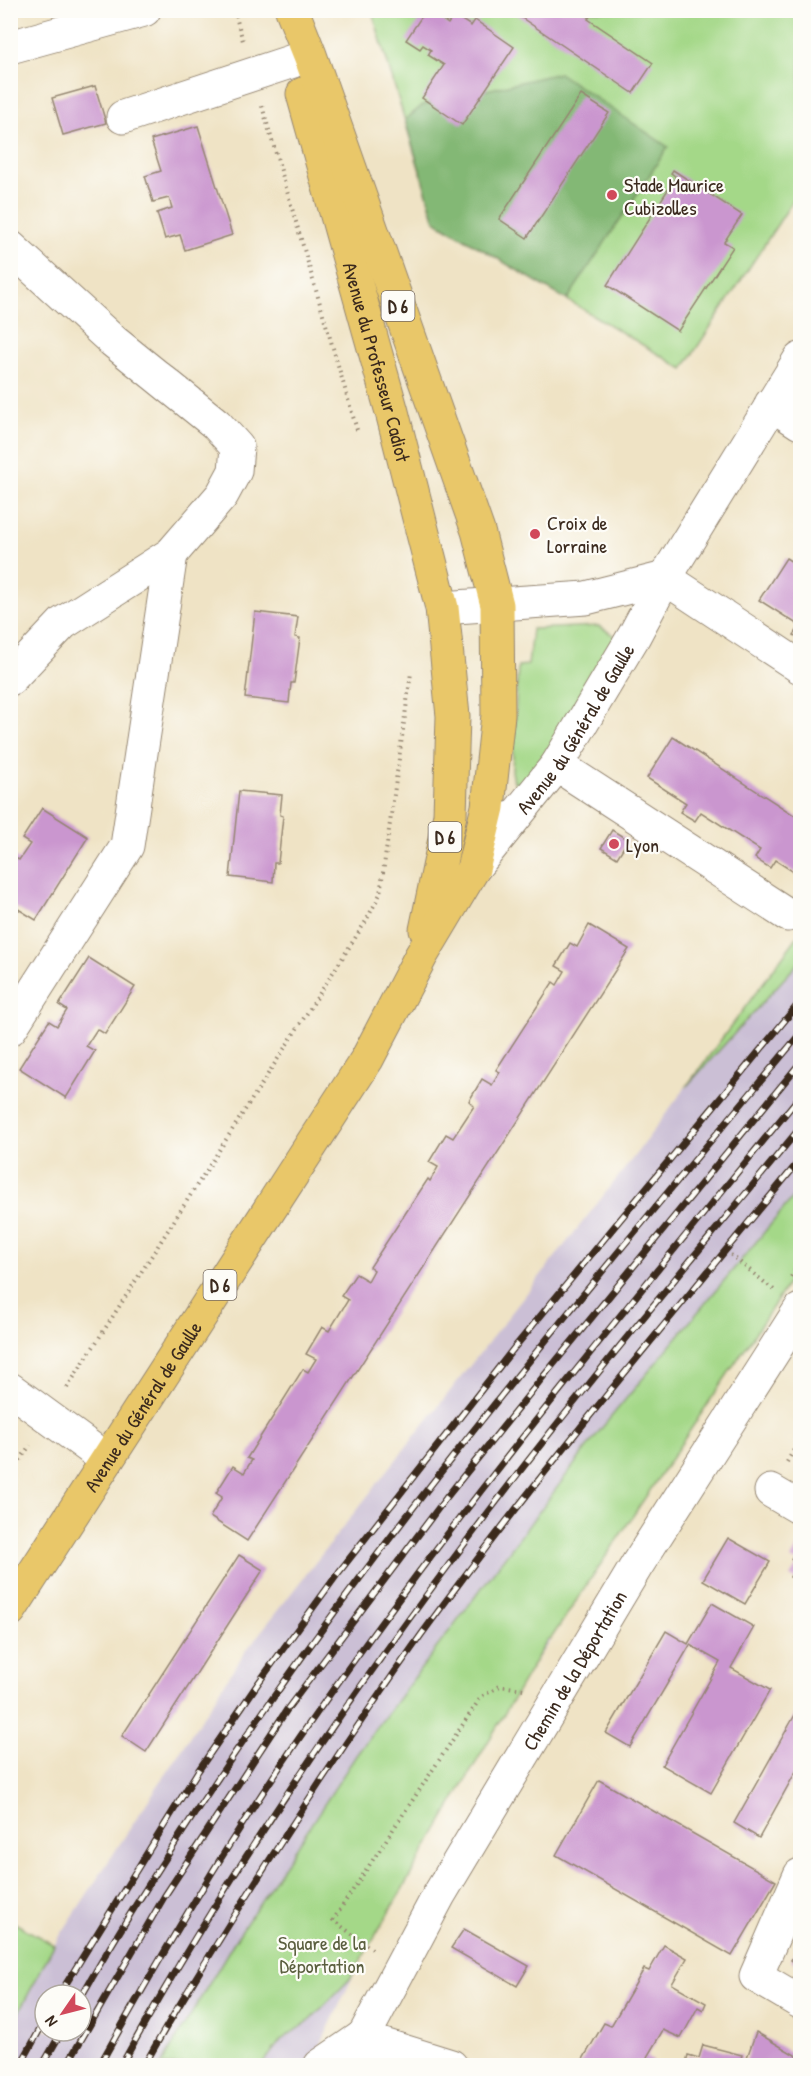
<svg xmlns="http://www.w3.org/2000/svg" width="811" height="2076" viewBox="0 0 811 2076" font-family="'Patrick Hand',sans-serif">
  <rect width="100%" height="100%" fill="#fdfcf7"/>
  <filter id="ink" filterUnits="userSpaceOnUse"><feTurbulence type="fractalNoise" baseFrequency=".0167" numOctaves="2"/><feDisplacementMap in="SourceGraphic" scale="12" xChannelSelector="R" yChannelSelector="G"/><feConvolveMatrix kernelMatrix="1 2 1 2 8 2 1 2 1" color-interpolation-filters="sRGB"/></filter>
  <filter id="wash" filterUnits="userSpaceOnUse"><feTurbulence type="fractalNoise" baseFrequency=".008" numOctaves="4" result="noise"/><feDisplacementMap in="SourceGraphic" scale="24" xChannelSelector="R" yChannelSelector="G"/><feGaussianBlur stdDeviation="1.35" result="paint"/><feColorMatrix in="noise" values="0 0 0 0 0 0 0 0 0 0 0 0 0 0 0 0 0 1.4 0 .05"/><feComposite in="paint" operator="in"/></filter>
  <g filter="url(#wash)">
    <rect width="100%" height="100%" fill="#efe3c5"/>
    <path fill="#cbbfd5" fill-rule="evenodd" d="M800 933V1266L420 1835 311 2065 11 2066V2027L54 1945 245 1652 633 1158ZM45 1995H81V2031H45Z"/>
    <g fill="#a4d888" stroke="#708153" stroke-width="1.5">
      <path d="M372 11H800V190L683 369 435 221Z"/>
      <path d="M599 626 618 638 532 780 522 785 514 782 512 771 518 666 528 665 532 629Z"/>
      <path d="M800 933V961L686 1087Z"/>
      <path d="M800 1189V1266L550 1640 548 1639 350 1979 309 2021 281 2040 262 2065H161L234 1942 357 1754 601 1429Z"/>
      <path d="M11 1921 54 1945 11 2027Z"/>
    </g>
    <path fill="#83b874" stroke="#5f7149" stroke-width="1.5" d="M559 73 668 147 567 300 435 221 405 120 423 105Z"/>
    <g id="blocks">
      <g fill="#ca96cf">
        <path d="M426 10H445L440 18 448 24 454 15 471 26 475 20 514 47 462 125 422 98 444 65 428 55 431 50 423 45 420 49 406 40Z"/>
        <path d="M510 10H583L591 15 588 19 653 63 633 93Z"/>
        <path d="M95 86 106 123 63 135 52 98Z"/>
        <path d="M581 95 609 113 527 238 499 219Z"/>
        <path d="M198 126 232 235 185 250 180 235 165 239 157 213 172 208 169 198 153 202 145 176 161 171 151 140Z"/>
        <path d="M673 170 742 215 724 242 733 247 678 331 607 285 676 177 671 173Z"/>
        <path d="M786 558 800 567V639L794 635 800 626 759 600Z"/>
        <path d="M255 612 298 617 295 637 300 638 294 683H291L289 703 245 698Z"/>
        <path d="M673 737 800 819V876L775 860 770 868 762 863 755 858 760 850 701 812 695 821 680 812 686 803 647 778Z"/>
        <path d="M239 791 282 795 280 815 283 816 278 863H274L273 882 230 877Z"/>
        <path d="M42 808 88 837 36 920 10 904V858L12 856 19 860 30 844 22 839Z"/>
        <path d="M612 830 628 840 617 858 601 848Z"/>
        <path d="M589 925 629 949 247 1541 210 1517 222 1497 216 1493 233 1466 244 1473 252 1460 247 1458 303 1369 308 1372 316 1359 306 1354 322 1327 329 1331 348 1300 341 1296 356 1274 368 1281 374 1270 370 1267 428 1179 430 1181 438 1167 429 1162 446 1134 453 1138 474 1106 469 1101 482 1079 492 1085 500 1072 496 1070 553 982 557 985 565 971 556 966 570 943 577 947Z"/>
        <path d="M89 958 135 987 105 1034 97 1029 86 1046 95 1051 66 1098 19 1068 49 1021 57 1026 67 1010 59 1005Z"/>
        <path d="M728 1538 770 1562 745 1604 703 1580Z"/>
        <path d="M800 1542V1582L790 1577 799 1563 791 1559Z"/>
        <path d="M239 1555 263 1570 146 1752 122 1736Z"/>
        <path d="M712 1603 754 1627 731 1668 770 1690 711 1793 662 1765 720 1662 690 1645 630 1747 606 1733 666 1631 688 1644Z"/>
        <path d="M800 1706V1764L759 1838 734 1823Z"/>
        <path d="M599 1780 776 1881 732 1956 556 1855Z"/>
        <path d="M464 1929 529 1966 517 1986 451 1948Z"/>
        <path d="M800 1944V1966L791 1960Z"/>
        <path d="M664 1945 687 1958 672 1984 706 2003 703 2010 698 2007 681 2038 663 2030 647 2057 653 2061 652 2066H579L604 2023 611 2026 644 1969 649 1971Z"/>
        <path d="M756 2032 800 2058V2066H744Z"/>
        <path d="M703 2045 742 2055 739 2066H685L688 2055 699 2058Z"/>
      </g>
    </g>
  </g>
  <g filter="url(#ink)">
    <use href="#blocks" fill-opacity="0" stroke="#958672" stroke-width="1.5"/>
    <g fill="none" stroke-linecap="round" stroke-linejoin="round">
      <defs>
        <g id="minor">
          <path d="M10 47 144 10"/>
          <path d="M123 117 293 61"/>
          <path d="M10 247 113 341 216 424 237 447 235 471 222 495 171 554 63 623 10 679"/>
          <path d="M771 404 800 423"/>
          <path d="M665 578 800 667"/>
          <path d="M442 608 586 598 665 578"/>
          <path d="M557 765 788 915"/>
          <path id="s1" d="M473 869 557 765 634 636 665 578 800 359"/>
          <path d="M10 1029 127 846 171 554"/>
          <path d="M10 1389 107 1460"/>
          <path d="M771 1491 800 1508"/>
          <path d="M800 1875 756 1976 800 2002"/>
          <path d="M361 2038 451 2066"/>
          <path d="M320 2066 361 2038"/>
          <path id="s2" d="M348 2066 439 1895 637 1565 800 1310"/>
        </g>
        <g id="major">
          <path id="s3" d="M303 94 392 412 442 608 453 716 450 815 426 930"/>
          <path id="s4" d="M10 1610 367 1059 421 956 473 869 488 807 498 715 497 605 478 531 310 55 292 10"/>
        </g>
      </defs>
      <use href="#minor" stroke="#958672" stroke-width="35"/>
      <use href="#major" stroke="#958672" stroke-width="35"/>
      <g stroke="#958672" stroke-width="4" stroke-dasharray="1.5 4.5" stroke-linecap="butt">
        <path d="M234 10 243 41"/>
        <path d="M262 106 357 430"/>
        <path d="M726 1251 774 1290"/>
        <path d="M791 1277 800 1262"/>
        <path d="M67 1388 366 921 380 894 411 673"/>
        <path d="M787 1462 800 1439"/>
        <path d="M10 1475 30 1445"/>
        <path d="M372 1949 333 1920 481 1697 500 1686 523 1689"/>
      </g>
      <use href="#minor" stroke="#fff" stroke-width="33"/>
      <use href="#major" stroke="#e9c769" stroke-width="33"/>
      <defs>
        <g id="rail">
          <path d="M59 1995 198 1771 259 1682 339 1572 514 1348 800 1002"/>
          <path d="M81 1997C111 1944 143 1893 176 1842 360 1555 582 1295 800 1034"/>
          <path d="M20 2066 45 2020"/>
          <path d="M42 2066 62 2031"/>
          <path d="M66 2066 164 1897 288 1708 446 1498 543 1377 800 1063"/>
          <path d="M99 2066C162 1954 227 1843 300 1737 454 1513 628 1306 800 1096"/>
          <path d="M121 2066C226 1875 350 1695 481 1522 583 1387 693 1258 800 1128"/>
          <path d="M144 2066C175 2010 209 1956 243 1902 300 1811 359 1722 421 1635 540 1471 672 1316 800 1160"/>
        </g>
      </defs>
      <use href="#rail" stroke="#3b2a1e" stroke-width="7"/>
      <use href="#rail" stroke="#fdfcf7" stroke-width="4.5" stroke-dasharray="14" stroke-linecap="butt"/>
    </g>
  </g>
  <g fill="#d1495b" stroke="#fdfcf7" stroke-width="2">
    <circle cx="612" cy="195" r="6"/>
    <circle cx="535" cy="534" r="6"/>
    <circle cx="614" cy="844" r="6"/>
  </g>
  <g text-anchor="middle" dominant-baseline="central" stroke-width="4.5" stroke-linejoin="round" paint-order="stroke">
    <g fill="#fdfcf7" stroke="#75695f" stroke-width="1.5">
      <rect x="381.5" y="291" width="33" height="30" rx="4.5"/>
      <rect x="428.5" y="822" width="33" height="30" rx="4.5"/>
      <rect x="203.5" y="1270" width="33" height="30" rx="4.5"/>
    </g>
    <g font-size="18" font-weight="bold" fill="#3b2a1e">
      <text x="398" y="306">D 6</text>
      <text x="445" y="837">D 6</text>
      <text x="220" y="1285">D 6</text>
    </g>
    <g font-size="20" fill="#3b2a1e" stroke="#fdfcf7" text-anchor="start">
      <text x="624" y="184">Stade Maurice<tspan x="624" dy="23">Cubizolles</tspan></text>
      <text x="547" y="522">Croix de<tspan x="547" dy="23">Lorraine</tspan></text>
      <text x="626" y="844">Lyon</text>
    </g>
    <g font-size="20" fill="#3b2a1e" stroke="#fdfcf7">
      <text stroke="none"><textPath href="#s3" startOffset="278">Avenue du Professeur Cadiot</textPath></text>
      <text stroke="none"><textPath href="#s1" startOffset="174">Avenue du Général de Gaulle</textPath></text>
      <text stroke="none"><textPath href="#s4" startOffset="243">Avenue du Général de Gaulle</textPath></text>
      <text stroke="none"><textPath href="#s2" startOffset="456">Chemin de la Déportation</textPath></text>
    </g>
    <g font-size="20" fill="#5a5e3e" stroke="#fdfcf7">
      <text x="322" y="1942">Square de la<tspan x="322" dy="23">Déportation</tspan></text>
    </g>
  </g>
  <rect width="811" height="2076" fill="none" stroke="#fdfcf7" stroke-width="36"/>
  <g transform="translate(63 2013) rotate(235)"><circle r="28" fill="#fdfcf7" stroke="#afa8a0" stroke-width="1.5"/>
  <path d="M0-4.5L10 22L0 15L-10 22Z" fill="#d1495b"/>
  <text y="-9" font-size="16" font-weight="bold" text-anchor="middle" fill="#3b2a1e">N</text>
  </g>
</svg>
